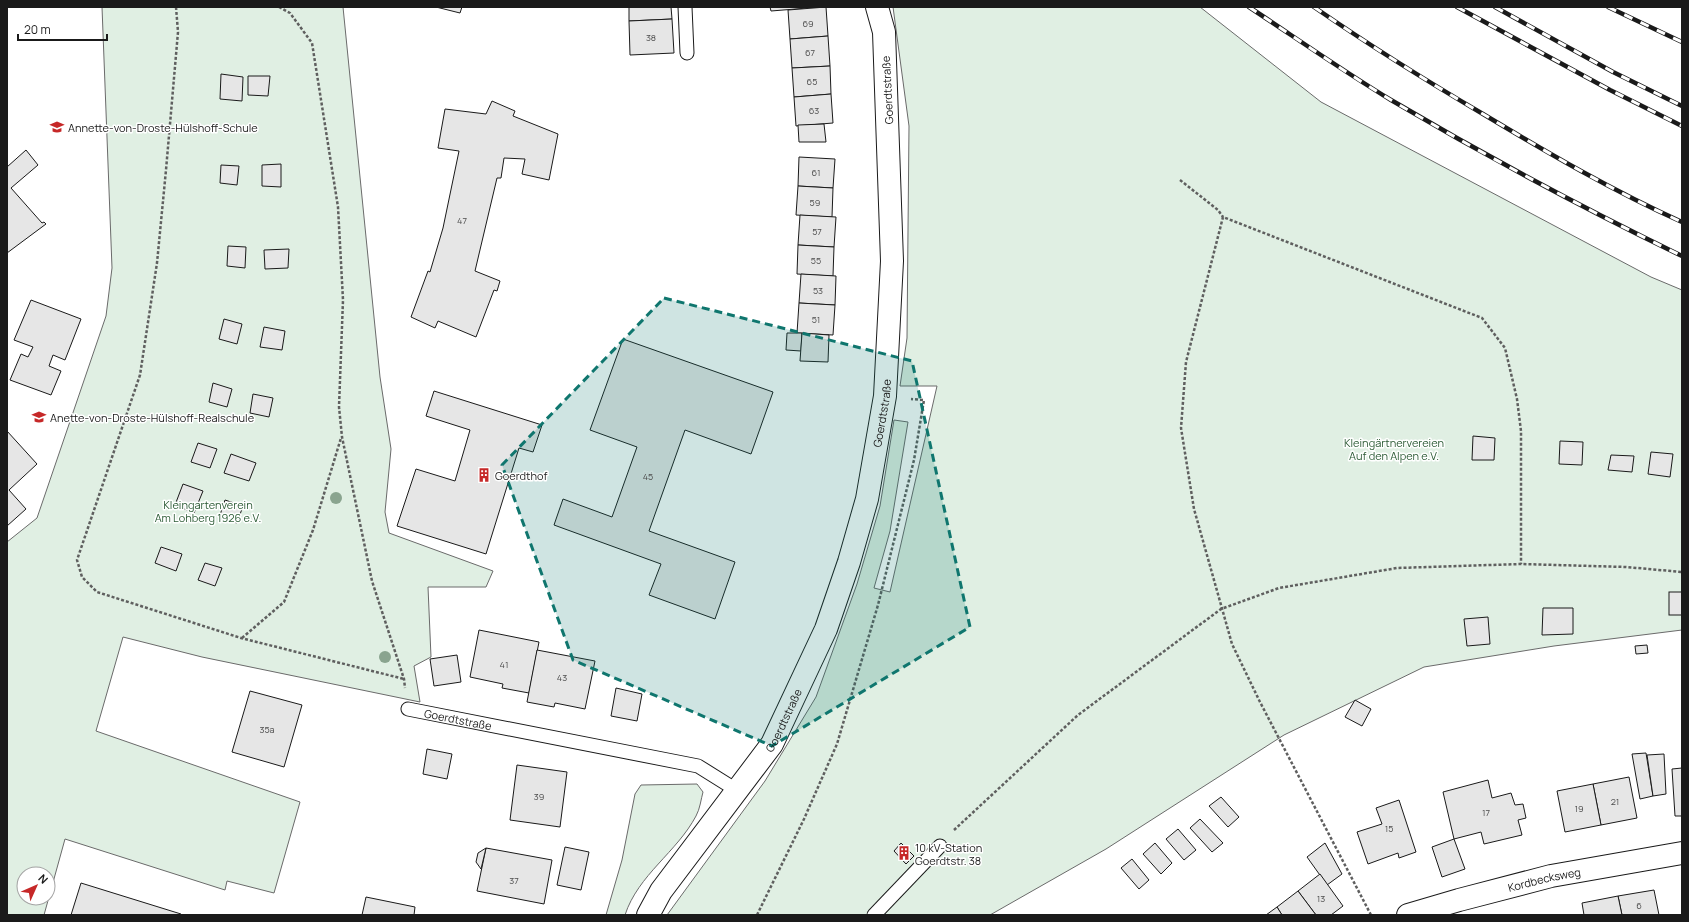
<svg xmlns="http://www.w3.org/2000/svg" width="1689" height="922" viewBox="0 0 1689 922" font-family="Manrope,sans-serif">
  <rect width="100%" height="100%" fill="#fff"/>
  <g fill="#e0efe3" stroke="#6a6a6a" fill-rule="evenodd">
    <path d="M102 7H343L380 377 391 449 385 512 389 533 493 571 486 587H428L431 657 414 666 420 702 202 657 123 637 96 731 300 802 274 893 227 881 225 890 65 839 44 915H7V542L37 518 106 316 112 268ZM24 874H48V898H24Z"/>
    <path d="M893 7H1200L1321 102 1651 277 1682 290V630L1554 646 1424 667 1284 735 1106 849 990 915H667L765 781 816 697 857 584 880 506 894 420 908 422 890 531 874 588 890 592 937 386H900L907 338 909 126Z"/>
    <path d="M697 784 703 792C701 799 700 809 696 816 677 852 638 875 625 915H606L622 860 635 794 641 785Z"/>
  </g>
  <g fill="#e6e6e6" stroke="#1a1a1a">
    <path d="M436 7H462L460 13Z"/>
    <path d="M629 7H671L672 19 629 21Z"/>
    <path d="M770 7H808V8L771 11Z"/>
    <path d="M826 7 828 36 790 39 788 10Z"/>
    <path d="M672 19 674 53 630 55 629 21Z"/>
    <path d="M828 36 830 66 792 68 790 39Z"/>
    <path d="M830 66 831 94 794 97 792 68Z"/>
    <path d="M221 74 243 77 242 101 220 99Z"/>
    <path d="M248 76H270L268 96 248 95Z"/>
    <path d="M831 94 833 123 796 126 794 97Z"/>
    <path d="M492 101 515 111 513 116 558 134 549 180 522 174 525 159 504 158 501 178H497L475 271 500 281 497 291 494 290 476 337 438 321 435 328 411 317 428 271 430 272 443 228 459 151 438 148 445 109 486 114Z"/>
    <path d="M824 124 826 142H799L798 125Z"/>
    <path d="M26 150 38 165 11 188 42 223 44 222 46 224 7 253V167Z"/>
    <path d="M799 157 835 159 833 188 798 186Z"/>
    <path d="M281 164V187L262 186V165Z"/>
    <path d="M221 165 239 166 237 185 220 183Z"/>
    <path d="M798 186 833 188 832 217 796 215Z"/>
    <path d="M800 215 836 217 834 247 798 245Z"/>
    <path d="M798 245 834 247 833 276 797 274Z"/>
    <path d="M228 246 246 247 245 268 227 266Z"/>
    <path d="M289 249 288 268 265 269 264 250Z"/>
    <path d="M801 274 836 276 835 305 799 303Z"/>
    <path d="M31 300 81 319 65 360 53 355 49 366 61 371 51 395 10 380 21 354 28 357 33 347 14 340Z"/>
    <path d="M799 303 835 305 833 335 797 333Z"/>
    <path d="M224 319 242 324 237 344 219 339Z"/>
    <path d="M264 327 285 331 282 350 260 347Z"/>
    <path d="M787 333H802L801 351 786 350Z"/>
    <path d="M802 333 829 335 828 362 800 361Z"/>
    <path d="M623 339 773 392 751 454 685 430 649 531 735 562 715 619 649 595 661 564 554 525 563 499 612 517 637 447 590 430Z"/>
    <path d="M213 383 232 389 227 407 209 402Z"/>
    <path d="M434 391 542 425 533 452 519 448 486 554 397 526 416 469 455 481 470 430 426 416Z"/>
    <path d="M253 394 273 398 269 417 250 413Z"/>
    <path d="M7 431 37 464 9 490 26 509 7 526Z"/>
    <path d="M1473 436 1495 438 1494 460H1472Z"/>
    <path d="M1560 441 1583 442 1582 465 1559 464Z"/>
    <path d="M198 443 217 449 210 468 191 462Z"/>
    <path d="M1651 452 1673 454 1670 477 1648 474Z"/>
    <path d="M231 454 256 463 249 481 224 473Z"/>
    <path d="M1611 455 1634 456 1632 472 1608 470Z"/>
    <path d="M183 484 203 491 194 513 175 505Z"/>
    <path d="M225 500 243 506 237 523 219 518Z"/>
    <path d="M161 547 182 554 176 571 155 563Z"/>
    <path d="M205 563 222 568 215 586 198 580Z"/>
    <rect x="1669" y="592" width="13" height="23"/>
    <path d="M1543 608H1573V634L1542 635Z"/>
    <path d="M1488 617 1490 644 1467 646 1464 619Z"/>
    <path d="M479 630 539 642 529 693 502 688 503 684 470 677Z"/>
    <path d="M1647 645 1648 653 1636 654 1635 646Z"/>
    <path d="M537 650 595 661 585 709 555 703 554 707 527 702Z"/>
    <path d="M457 655 461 682 434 686 430 659Z"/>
    <path d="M616 688 642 694 637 721 611 716Z"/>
    <path d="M250 691 302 705 284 767 232 752Z"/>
    <path d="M1355 700 1371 709 1362 726 1345 717Z"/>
    <path d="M427 749 452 754 447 779 423 774Z"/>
    <path d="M1646 753 1653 796 1640 799 1632 754Z"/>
    <path d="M1664 754 1666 794 1653 796 1647 755Z"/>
    <path d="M517 765 567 772 560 827 510 820Z"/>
    <path d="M1682 768V816H1675L1672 769Z"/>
    <path d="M1629 777 1637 818 1601 825 1593 784Z"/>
    <path d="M1488 780 1492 798 1511 793 1515 805 1523 804 1526 818 1518 820 1522 835 1484 844 1481 832 1454 839 1443 792Z"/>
    <path d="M1593 784 1601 825 1565 832 1557 791Z"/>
    <path d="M1221 797 1239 817 1228 827 1209 806Z"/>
    <path d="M1399 800 1416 852 1399 858 1398 853 1368 864 1357 832 1382 824 1376 808Z"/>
    <path d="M1200 819 1223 843 1212 852 1190 828Z"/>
    <path d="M1178 829 1196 850 1184 860 1166 839Z"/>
    <path d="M1454 839 1465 869 1442 877 1432 847Z"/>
    <path d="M901 843 914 856 906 864 894 851Z"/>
    <path d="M1155 843 1172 863 1161 874 1143 854Z"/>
    <path d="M1325 843 1342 874 1327 885 1307 857Z"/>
    <path d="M565 847 589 852 581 890 557 885Z"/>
    <path d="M486 848 552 860 544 904 477 891Z"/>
    <path d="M486 848 481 869 476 862 478 853Z"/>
    <path d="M1132 859 1149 880 1139 889 1121 868Z"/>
    <path d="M1320 874 1343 906 1331 915H1316L1298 891Z"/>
    <path d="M81 883 181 914 180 915H71Z"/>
    <path d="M1654 890 1659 915H1622L1618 896Z"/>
    <path d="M1298 891 1316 915H1282L1277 907Z"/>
    <path d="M1618 896 1622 915H1584L1582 903Z"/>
    <path d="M366 897 415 907 414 915H362Z"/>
    <path d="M1277 907 1282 915H1266Z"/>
  </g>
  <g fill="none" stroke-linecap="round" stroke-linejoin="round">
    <defs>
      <g id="service">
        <path d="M685 7 687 53"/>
        <path id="s1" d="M408 709 698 766 738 791"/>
        <path d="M874 915 940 846"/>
      </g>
      <g id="minor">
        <path id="s2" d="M648 915 661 891 772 744 826 629 849 562 867 499 885 396 892 261 884 32 877 7"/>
        <path id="s3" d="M1408 915 1459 900 1551 876 1682 853"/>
      </g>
    </defs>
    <use href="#service" stroke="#1a1a1a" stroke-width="15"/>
    <use href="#minor" stroke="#1a1a1a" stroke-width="24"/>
    <g stroke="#5f5f5f" stroke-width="2.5" stroke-dasharray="3 2" stroke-linecap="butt">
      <path d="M176 7 178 32 166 170 157 263 140 375 77 560 82 577 97 592 241 638 404 679"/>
      <path d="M279 7 290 13 312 43 338 207 343 300 339 407 342 437 372 581 404 679 405 688"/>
      <path d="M1180 180 1218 210 1223 217"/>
      <path d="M242 638 284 602 313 530 341 438"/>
      <path d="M954 830 1078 715 1221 609 1279 588 1397 568 1521 564 1626 567 1682 572"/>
      <path d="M757 915 804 819 837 744 878 605 914 460 924 400 911 399"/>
      <path d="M1371 915 1260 702 1232 644 1194 509 1181 428 1186 362 1223 217 1482 318 1505 348 1517 399 1521 431V564"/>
    </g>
    <use href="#service" stroke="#fff" stroke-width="13"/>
    <use href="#minor" stroke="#fff" stroke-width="22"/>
    <defs>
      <g id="rail">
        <path d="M1249 7C1296 38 1343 71 1391 100 1486 156 1583 208 1682 256"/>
        <path d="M1314 7C1369 45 1425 80 1483 114 1548 153 1613 191 1682 222"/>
        <path d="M1457 7 1610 90 1682 126"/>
        <path d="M1495 7 1613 72 1682 106"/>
        <path d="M1608 7 1682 42"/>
      </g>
    </defs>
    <use href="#rail" stroke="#1a1a1a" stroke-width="4.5"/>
    <use href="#rail" stroke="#fff" stroke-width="3" stroke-dasharray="9" stroke-linecap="butt"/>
  </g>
  <g fill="#8aa48f">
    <circle cx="336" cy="498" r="6"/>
    <circle cx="385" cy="657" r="6"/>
  </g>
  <path fill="#0f766e" fill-opacity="0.2" stroke="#0f766e" stroke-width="3" stroke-dasharray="8 5" stroke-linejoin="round" d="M664 298 912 361 970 627 772 746 573 660 502 465Z"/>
  <defs>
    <symbol id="school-bare" viewBox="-9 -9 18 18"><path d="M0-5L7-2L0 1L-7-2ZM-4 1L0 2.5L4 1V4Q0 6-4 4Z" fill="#c62828" stroke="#fff" stroke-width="2.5" paint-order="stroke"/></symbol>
    <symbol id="building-bare" viewBox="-9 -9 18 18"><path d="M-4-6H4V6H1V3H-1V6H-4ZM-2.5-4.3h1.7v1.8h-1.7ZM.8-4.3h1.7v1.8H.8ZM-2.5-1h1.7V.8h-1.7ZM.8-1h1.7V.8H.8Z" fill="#c62828" stroke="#fff" stroke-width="2.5" paint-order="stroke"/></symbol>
  </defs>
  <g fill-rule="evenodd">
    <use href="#school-bare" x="47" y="117" width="20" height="20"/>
    <use href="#school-bare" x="29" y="407" width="20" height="20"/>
    <use href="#building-bare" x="474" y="465" width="20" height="20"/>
    <use href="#building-bare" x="894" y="843" width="20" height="20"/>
  </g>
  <g text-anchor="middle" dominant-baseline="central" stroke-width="3" stroke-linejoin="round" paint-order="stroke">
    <g font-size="9" fill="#4d4d4d">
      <text x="808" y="23">69</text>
      <text x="651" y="37">38</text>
      <text x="810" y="52">67</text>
      <text x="812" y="81">65</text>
      <text x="814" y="110">63</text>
      <text x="816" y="172">61</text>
      <text x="815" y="202">59</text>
      <text x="462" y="220">47</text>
      <text x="817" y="231">57</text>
      <text x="816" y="260">55</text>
      <text x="818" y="290">53</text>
      <text x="816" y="319">51</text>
      <text x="648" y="476">45</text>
      <text x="504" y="664">41</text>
      <text x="562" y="677">43</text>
      <text x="267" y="729">35a</text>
      <text x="539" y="796">39</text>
      <text x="1615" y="801">21</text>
      <text x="1579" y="808">19</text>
      <text x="1486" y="812">17</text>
      <text x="1389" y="828">15</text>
      <text x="514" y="880">37</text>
      <text x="1321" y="898">13</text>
      <text x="1639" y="905">6</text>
    </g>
    <g font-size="11" fill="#1a1a1a" stroke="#fff">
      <text transform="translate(887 90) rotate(-93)">Goerdtstraße</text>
      <text stroke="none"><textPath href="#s2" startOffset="562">Goerdtstraße</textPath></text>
      <text stroke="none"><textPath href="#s1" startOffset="51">Goerdtstraße</textPath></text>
      <text stroke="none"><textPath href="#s2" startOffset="238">Goerdtstraße</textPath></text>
      <text stroke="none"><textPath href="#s3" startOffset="141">Kordbecksweg</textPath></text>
    </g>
    <g font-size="11" fill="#1a1a1a" stroke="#fff" text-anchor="start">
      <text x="68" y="127">Annette-von-Droste-Hülshoff-Schule</text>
      <text x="50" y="417">Anette-von-Droste-Hülshoff-Realschule</text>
      <text x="495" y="475">Goerdthof</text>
      <text x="915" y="847">10 kV-Station<tspan x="915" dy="13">Goerdtstr. 38</tspan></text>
    </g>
    <g font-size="11" fill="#2b5a34" stroke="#fff">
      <text x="1394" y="442">Kleingärtnervereien<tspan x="1394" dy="13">Auf den Alpen e.V.</tspan></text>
      <text x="208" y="504">Kleingartenverein<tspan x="208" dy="13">Am Lohberg 1926 e.V.</tspan></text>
    </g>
  </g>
  <rect width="1689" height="922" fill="none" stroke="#1a1a1a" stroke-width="16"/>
  <g transform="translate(36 886) rotate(45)"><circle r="19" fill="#ffffff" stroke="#a3a3a3"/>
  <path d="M0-3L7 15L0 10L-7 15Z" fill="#c62828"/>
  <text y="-6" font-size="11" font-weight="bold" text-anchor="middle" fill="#1a1a1a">N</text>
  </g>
  <path d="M18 34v6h89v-6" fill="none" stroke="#1a1a1a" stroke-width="2"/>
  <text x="24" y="34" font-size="12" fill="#1a1a1a" stroke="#ffffff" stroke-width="3" paint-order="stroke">20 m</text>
</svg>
